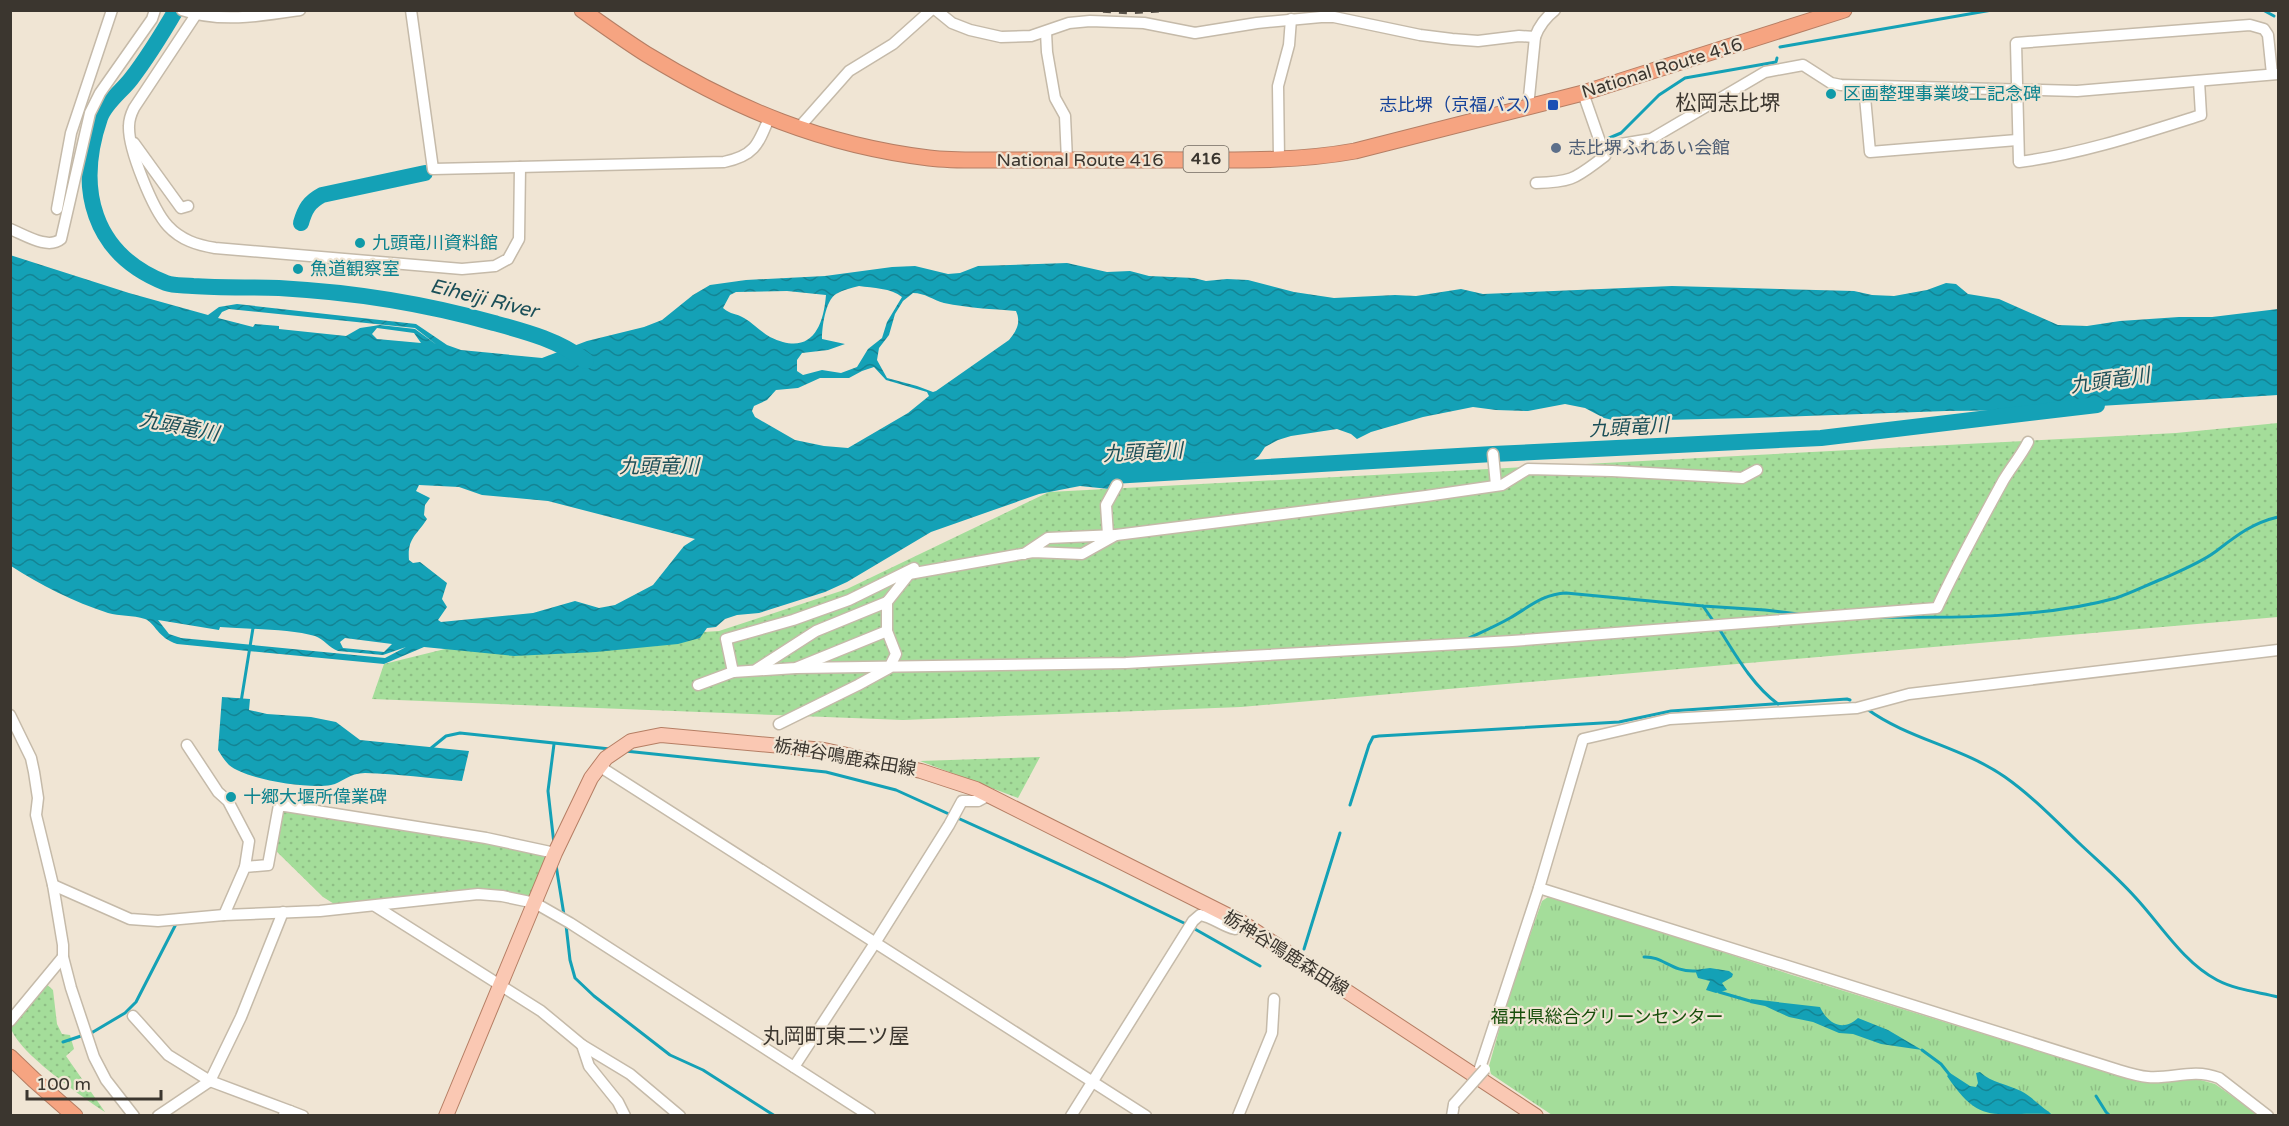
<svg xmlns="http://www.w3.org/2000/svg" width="2289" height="1126" viewBox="0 0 2289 1126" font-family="'Varela Round','Noto Sans JP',sans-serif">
  <defs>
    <pattern id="grass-dots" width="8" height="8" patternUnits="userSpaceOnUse" patternTransform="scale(1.5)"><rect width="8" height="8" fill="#a4dd9a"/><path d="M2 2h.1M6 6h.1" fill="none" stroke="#8ebe85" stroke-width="1.8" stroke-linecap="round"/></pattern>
    <pattern id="park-tufts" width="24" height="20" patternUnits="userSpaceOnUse" patternTransform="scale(1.5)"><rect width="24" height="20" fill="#a4dd9a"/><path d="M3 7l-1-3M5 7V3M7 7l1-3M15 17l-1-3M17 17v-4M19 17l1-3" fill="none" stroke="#8ebe85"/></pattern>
    <pattern id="water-waves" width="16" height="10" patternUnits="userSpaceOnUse" patternTransform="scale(1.5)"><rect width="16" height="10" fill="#14a1b6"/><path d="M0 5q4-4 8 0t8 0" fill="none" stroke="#148494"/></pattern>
  </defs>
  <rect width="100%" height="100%" fill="#f0e5d4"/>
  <g fill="url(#grass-dots)">
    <path d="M2278 423V617L1241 707 903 720 372 699 384 664 445 649 719 631 847 589 1049 492 2176 433Z"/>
    <path d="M1040 757 1018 798 920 761Z"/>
    <path d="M279 805 555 853 535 903 502 896 339 907 323 897 272 847Z"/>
    <path d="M43 981 53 990 57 1024 62 1034 70 1035 74 1049 66 1056 105 1112C87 1100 3 1043 11 1021 13 1013 36 989 43 981Z"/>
  </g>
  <path fill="url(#park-tufts)" d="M1551 895 1789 974 2139 1082 2197 1079 2215 1084 2259 1115H1552L1491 1074 1489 1066 1508 998 1542 901Z"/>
  <g fill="url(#water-waves)" fill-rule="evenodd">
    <path d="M10 255 129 293 208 315 219 307 237 304 416 324 447 345 461 350 542 358 587 341 644 327 662 320 693 295 710 285 746 280 825 276 892 267 915 266 948 274 960 273 978 266 1067 263 1107 272 1130 271 1149 276 1194 278 1206 281 1227 279 1248 280 1294 292 1334 298 1395 295 1416 296 1461 289 1483 294 1672 286 1854 291 1872 295 1894 296 1927 290 1946 283 1956 284 1968 294 1999 299 2058 325 2087 326 2120 321 2179 317H2212L2278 309V395L2035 410 1946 411 1750 418 1617 421 1604 418 1585 408 1565 404 1528 411 1496 410 1473 407 1423 417 1371 432 1357 439 1351 434 1337 429 1291 436 1278 440 1265 447 1259 456 1245 467 1229 472 1179 477 1169 472 1151 470 1137 473 1109 489 1080 486 1039 494 931 532 847 582 825 592 759 613 737 615 725 619 716 627 707 628 700 638 678 644 596 652 514 656 424 647 384 664 177 644C158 638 155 623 145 619 133 615 119 616 108 613 74 602 40 585 11 566ZM859 286C873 288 891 288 902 297L887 322 882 338 868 349 857 367 841 373 822 370 803 375 797 371V360L802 353 828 350 845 344 822 339C822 328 825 301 836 294 843 290 851 288 859 286ZM787 291 826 295C823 331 809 356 770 337 761 332 753 323 744 318 736 313 731 315 723 308L730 295 736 292ZM913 293C925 293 933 300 944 303 968 308 992 309 1016 311 1021 322 1017 331 1009 340L936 391 933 392 917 386 887 378 877 360 879 348 889 335 895 314 903 301ZM229 309 415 328 437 345 415 329 380 325 360 328 346 336 279 329V326L255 324 253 327 218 318 222 312ZM377 328 414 333 421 343 377 339 372 334ZM874 367 886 380 927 392 929 396 908 413 848 448 824 446 795 440 755 417 752 411 754 406 767 400 776 390 798 388 820 378H849L862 371ZM419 485 459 487 482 495 548 501 695 539 684 546 653 585 615 605 599 608 575 601 533 613 441 622 438 620 447 607 442 599 447 583 420 562 413 563 409 560C407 538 417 535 427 519L424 515 425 505 430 498 416 491ZM158 620 219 630 220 627C247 629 290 629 315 636 324 639 329 648 338 651L383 655 406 647 385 658 181 638 169 634ZM345 638 392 644 384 652 343 648 340 642Z"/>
    <path d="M222 697 250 699 249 710 267 714 311 717 336 722 360 740 469 751 462 781C430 778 397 774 365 773 349 773 342 783 331 785 308 789 247 780 229 765 225 761 221 755 218 750Z"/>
    <path d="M1710 968 1729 971 1733 974 1732 977 1722 983 1727 990 1716 993 1706 990 1710 981 1698 978 1695 970Z"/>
    <path d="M1751 999 1820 1007C1828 1024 1843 1032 1858 1018L1888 1030 1922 1050 1881 1044 1853 1034 1839 1033 1813 1022 1789 1017 1765 1006 1750 1003Z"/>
    <path d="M1980 1072C1992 1083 2007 1084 2021 1091 2032 1097 2039 1105 2049 1112L2048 1114C1995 1112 1980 1126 1947 1076L1950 1073 1970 1086 1976 1087 1978 1083 1976 1073Z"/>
  </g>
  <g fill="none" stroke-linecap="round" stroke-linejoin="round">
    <g stroke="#14a1b6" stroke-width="3">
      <path d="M2263 10 2274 16"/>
      <path d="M1780 47 1992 10"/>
      <path d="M1607 139 1621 133 1659 95 1685 78 1776 62 1777 58"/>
      <path d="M1703 606 1714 622"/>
      <path d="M1879 617C1953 618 2045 618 2116 598 2131 593 2147 585 2162 579 2180 571 2200 563 2215 552 2236 536 2252 523 2278 517"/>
      <path d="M1718 627C1735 654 1752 685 1778 704"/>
      <path d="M1467 639C1482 632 1496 626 1510 618 1529 607 1543 594 1566 593L1703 606 1765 610 1798 614"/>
      <path d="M241 702 253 628"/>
      <path d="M1867 709C1908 739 1962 747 2005 777 2032 796 2055 820 2079 843 2098 861 2118 878 2135 897 2161 925 2183 962 2217 980 2236 990 2258 992 2278 997"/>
      <path d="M430 749 446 736 460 733 610 749"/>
      <path d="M625 751 826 772 896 790 1103 884 1186 924 1260 966"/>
      <path d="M1350 805 1369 745 1373 737 1379 736 1619 722 1671 711 1847 699 1850 700"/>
      <path d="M554 844 548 791 554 744"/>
      <path d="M556 865 564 915"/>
      <path d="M566 925 570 960 575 978 594 996 670 1055 703 1070 775 1116"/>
      <path d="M1304 949 1340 833"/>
      <path d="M1644 957C1663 956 1671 972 1695 971"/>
      <path d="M1719 992 1750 1001"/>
      <path d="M63 1042 93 1032 125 1013 136 1002 177 922"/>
      <path d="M1922 1050 1941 1064 1949 1074"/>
      <path d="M2096 1096 2106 1112 2110 1116"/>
      <path d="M2048 1113 2051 1116"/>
    </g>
    <g stroke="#14a1b6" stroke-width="16">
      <path d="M176 10C162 34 148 57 131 79 122 91 105 103 100 118 76 188 92 254 166 283 174 286 184 285 193 286 221 288 250 287 279 288 352 292 423 303 494 323 527 332 558 340 586 361"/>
      <path d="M301 223C305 209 309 202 322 195L425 173"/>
      <path d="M1112 476 1493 454 1821 438 2097 405"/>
    </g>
    <defs>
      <g id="minor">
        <path d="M182 10C220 23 261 16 300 10"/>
        <path d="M199 10 134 108C131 114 129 120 129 126 128 149 153 210 168 226 181 240 197 245 215 248L462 269 495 266 508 259 519 239 520 167"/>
        <path d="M411 10 433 169 724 162C754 156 758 145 769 118"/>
        <path d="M936 10 952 23 970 30 1001 37 1031 36 1069 23 1090 21 1144 23 1195 33 1257 23 1321 17H1334L1420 35 1452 39 1478 41 1519 36 1535 37C1539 26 1546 17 1555 10"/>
        <path d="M1046 32 1047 52 1055 98 1065 116 1067 160"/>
        <path d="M2199 81 2201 115C2141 134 2081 154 2019 162L2016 43 2250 25 2264 29 2268 35 2272 74"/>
        <path d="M1864 86 1870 152 2017 140"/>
        <path d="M1528 107 1535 37"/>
        <path d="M801 130 803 123 849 71 893 44 931 10"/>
        <path d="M134 143 181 208 188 206"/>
        <path d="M1603 147 1651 139 1765 72 1803 65 1831 83 1841 85 2077 91 2278 74"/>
        <path d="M1279 159 1278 86 1289 45 1291 19"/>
        <path d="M1536 183C1574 182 1575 178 1605 156L1583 93"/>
        <path d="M57 209 71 133 112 10"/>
        <path d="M10 229C25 235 48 250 61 239L90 113 100 93 152 19 155 10"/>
        <path d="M1493 454 1496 485"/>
        <path d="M1108 535 1106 505 1117 485"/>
        <path d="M1116 535 1426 496 1502 485 1528 469 1612 471 1742 478 1757 470"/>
        <path d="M909 574 1033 552 1082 554 1116 535 1048 538 1024 554"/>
        <path d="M796 668 1126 663 1512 641 1937 608C1957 565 1980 523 2003 481 2011 467 2021 456 2028 442"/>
        <path d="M757 669 816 631 887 602V631"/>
        <path d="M733 672 726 639 793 620 849 600 914 568 887 602"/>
        <path d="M698 685 733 672 796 668 887 631 896 654 889 668 858 685 779 724"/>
        <path d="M10 715 31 758 34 772 38 798 36 815 53 885 63 945V957L71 988 94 1057 106 1080 134 1116"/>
        <path d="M187 745 218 792 228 801 249 841 245 867"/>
        <path d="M599 766 1146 1116"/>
        <path d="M53 885 130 919 158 921 224 915 320 911 478 894 502 896 535 903 570 923 870 1116"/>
        <path d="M1539 888 2115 1069C2125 1072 2137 1076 2148 1077 2174 1079 2192 1068 2219 1078L2268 1116"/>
        <path d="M375 906 541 1011 582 1045 630 1074 680 1116"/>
        <path d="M224 915 245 867 268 865 279 805 486 838 555 853"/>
        <path d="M133 1016 168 1055 210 1081 290 1111"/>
        <path d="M10 1021 63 957"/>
        <path d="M582 1045 589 1066 618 1102 625 1116"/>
        <path d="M794 1067 875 943 949 825 962 801H978L989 795"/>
        <path d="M1477 1077 1539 888 1583 739 1670 719 1857 708 1909 694 2278 650"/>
        <path d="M284 1115 290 1111 303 1116"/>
        <path d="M158 1116 210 1081 241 1017 283 912"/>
        <path d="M1071 1116 1193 921 1200 915C1213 917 1222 926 1235 929L1243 923"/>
        <path d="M1238 1116 1272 1033 1274 999"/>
        <path d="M1452 1116 1454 1104"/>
      </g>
      <path id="major" d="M446 1116 555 853 591 778 606 758 631 741 661 735 824 750 921 771 976 789 1243 923 1536 1116"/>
      <g id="highway">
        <path d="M582 10C603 25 624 40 646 54 736 109 823 145 929 158 954 161 980 160 1006 160 1050 160 1094 160 1138 160 1210 159 1284 164 1355 151L1583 93 1844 10"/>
        <path d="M10 1057 34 1080 75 1116"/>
      </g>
    </defs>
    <use href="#minor" stroke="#c5baa9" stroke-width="13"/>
    <use href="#major" stroke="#b57e64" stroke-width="16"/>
    <use href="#highway" stroke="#b57e64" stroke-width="17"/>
    <use href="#minor" stroke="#fff" stroke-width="10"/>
    <use href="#major" stroke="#fac8b3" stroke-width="14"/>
    <use href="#highway" stroke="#f6a481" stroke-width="15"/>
    <path stroke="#58524a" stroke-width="3" stroke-dasharray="8 8" stroke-linecap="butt" d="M1087 10 1129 13 1176 10"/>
    <defs>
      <path id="minor-bridge" d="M1454 1104 1485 1069"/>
    </defs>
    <use href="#minor-bridge" stroke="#c5baa9" stroke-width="13" stroke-linecap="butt"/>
    <use href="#minor-bridge" stroke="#fff" stroke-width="10"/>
  </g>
  <g fill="#0f9aa8" stroke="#f0e5d4" stroke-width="2">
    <circle cx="1831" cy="94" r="6"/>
    <circle cx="360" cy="243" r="6"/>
    <circle cx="298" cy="269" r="6"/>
    <circle cx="231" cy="797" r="6"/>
  </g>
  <rect fill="#1a4fb4" stroke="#f0e5d4" stroke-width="2" x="1547" y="99" width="12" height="12" rx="3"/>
  <circle fill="#5c6f8a" stroke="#f0e5d4" stroke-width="2" cx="1556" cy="148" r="6"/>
  <g text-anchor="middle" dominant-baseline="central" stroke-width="4.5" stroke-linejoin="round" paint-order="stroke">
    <rect fill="#f0e5d4" stroke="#716a60" stroke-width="1.5" x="1183.5" y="146" width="45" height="26" rx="4.5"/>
    <g font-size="16" font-weight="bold" fill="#3b362f">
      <text x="1206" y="159">416</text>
    </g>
    <g font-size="18" fill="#3b362f" stroke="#f0e5d4">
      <text transform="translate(1662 68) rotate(-17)">National Route 416</text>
      <text x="1080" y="160">National Route 416</text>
      <text transform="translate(845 757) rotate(10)">栃神谷鳴鹿森田線</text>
      <text transform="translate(1286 953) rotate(32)">栃神谷鳴鹿森田線</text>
    </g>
    <g font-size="18" fill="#0d838f" stroke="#f0e5d4" text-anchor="start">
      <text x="1843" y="94">区画整理事業竣工記念碑</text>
      <text x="372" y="243">九頭竜川資料館</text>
      <text x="310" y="269">魚道観察室</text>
      <text x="243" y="797">十郷大堰所偉業碑</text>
    </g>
    <g font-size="18" fill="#164399" stroke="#f0e5d4" text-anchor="end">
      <text x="1541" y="105">志比堺（京福バス）</text>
    </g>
    <g font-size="18" fill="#4e5e75" stroke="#f0e5d4" text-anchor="start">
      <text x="1568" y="148">志比堺ふれあい会館</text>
    </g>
    <g font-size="18" fill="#184f0c" stroke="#f0e5d4">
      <text x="1607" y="1017">福井県総合グリーンセンター</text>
    </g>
    <g font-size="20" font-style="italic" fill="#1b4f58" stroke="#f0e5d4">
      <text transform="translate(484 299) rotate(14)">Eiheiji River</text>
      <text transform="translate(2110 381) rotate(-8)">九頭竜川</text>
      <text transform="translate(179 427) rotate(11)">九頭竜川</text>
      <text transform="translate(1629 428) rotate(-3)">九頭竜川</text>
      <text transform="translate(1143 453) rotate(-3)">九頭竜川</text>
      <text x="659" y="467">九頭竜川</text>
    </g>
    <g font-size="21" fill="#3b362f" stroke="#f0e5d4">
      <text x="1728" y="103">松岡志比堺</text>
      <text x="836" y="1036">丸岡町東二ツ屋</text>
    </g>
  </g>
  <rect width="2289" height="1126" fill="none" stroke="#3b362f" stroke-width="24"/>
  <path d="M27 1090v9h134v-9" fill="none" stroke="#3b362f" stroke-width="3"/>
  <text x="36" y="1090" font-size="18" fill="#3b362f" stroke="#f0e5d4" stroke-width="4.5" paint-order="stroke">100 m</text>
</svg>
